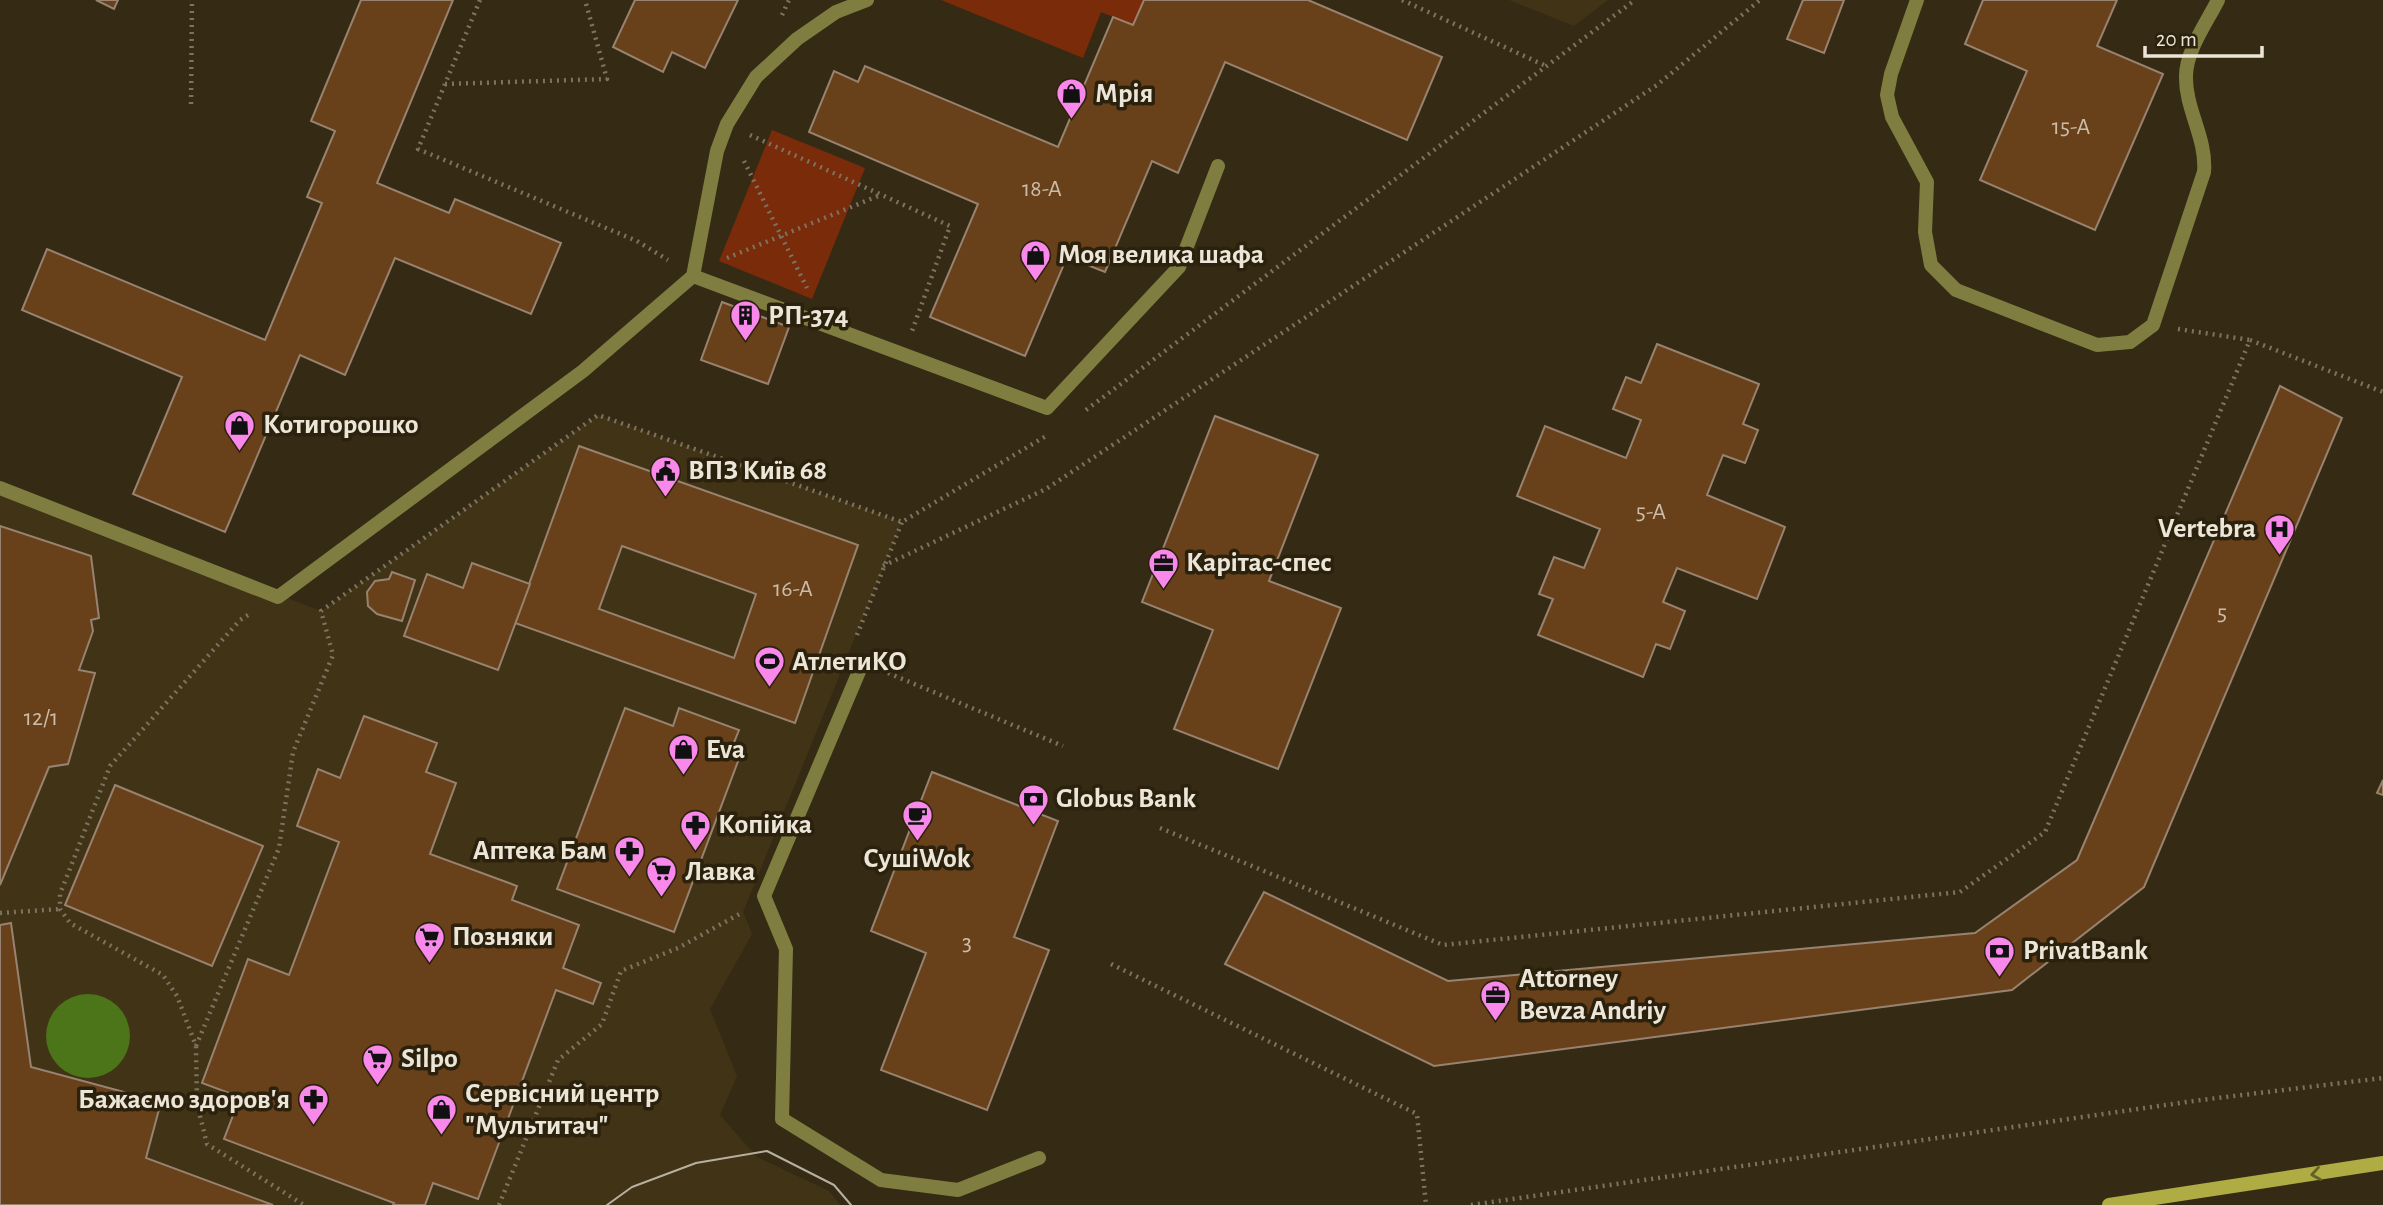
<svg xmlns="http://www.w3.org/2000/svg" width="2383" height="1205" viewBox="0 0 2383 1205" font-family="'Alegreya Sans',sans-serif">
  <rect width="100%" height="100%" fill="#352b15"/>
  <g fill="#403316">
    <path d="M1509 0H1608L1574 26Z"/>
    <path d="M598 415 902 522 743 912 752 934 710 1009 737 1076 720 1115 757 1157 829 1191 840 1205H0V488L321 611Z"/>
  </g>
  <g fill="#792b0a">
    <path d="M941 0H1144L1133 25 1101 12 1083 58Z"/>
    <path d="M772 130 865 168 812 299 719 261Z"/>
  </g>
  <circle fill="#4c7418" cx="88" cy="1036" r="42"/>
  <g fill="#68411a" stroke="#988270" stroke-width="2" fill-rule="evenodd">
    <path d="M96 0H118L114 9Z"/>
    <path d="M361 0H453L377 183 449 213 455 199 561 243 531 314 395 258 345 375 300 355 225 532 133 494 182 377 22 310 47 249 265 340 322 203 307 197 335 131 311 121Z"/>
    <path d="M635 0H738L705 68 672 52 663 72 613 47Z"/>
    <path d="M1144 0H1308L1442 57 1407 140 1225 62 1178 173 1152 161 1105 272 1067 257 1025 356 930 317 978 204 809 132 834 71 858 82 865 66 1058 147 1113 17 1133 25Z"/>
    <path d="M1803 0H1844L1824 53 1787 39Z"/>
    <path d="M1983 0H2117L2097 46 2163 74 2095 230 1980 180 2027 71 1965 44Z"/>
    <path d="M722 302 789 327 768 384 701 360Z"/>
    <path d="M1657 344 1759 384 1743 424 1758 430 1745 463 1723 455 1707 495 1785 527 1757 599 1677 568 1663 602 1685 611 1670 649 1656 644 1643 677 1538 635 1553 599 1539 594 1554 557 1584 568 1600 529 1517 496 1545 426 1626 458 1641 420 1613 409 1626 377 1641 383Z"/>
    <path d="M2280 386 2342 418 2144 887 2012 990 1434 1066 1225 964 1264 892 1448 981 1975 933 2077 860Z"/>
    <path d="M1215 416 1318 455 1269 581 1341 608 1278 769 1174 729 1213 630 1142 602Z"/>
    <path d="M579 446 858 545 795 723 515 623ZM622 546 756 594 734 658 599 609Z"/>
    <path d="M0 526 91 556 99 618 91 620 93 631 79 670 95 673 68 764 49 767 0 885Z"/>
    <path d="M472 563 530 584 498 670 404 636 427 574 463 588Z"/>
    <path d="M392 572 415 580 402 621 377 614 368 606 367 592 375 581 389 579Z"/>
    <path d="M625 708 673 726 679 708 739 730 733 745 743 748 674 932 557 889Z"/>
    <path d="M364 716 437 743 426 772 456 783 430 854 517 886 512 900 579 925 563 968 601 983 593 1004 556 990 478 1199 433 1183 425 1205H393L394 1203 224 1139 240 1097 202 1083 248 959 289 975 339 842 297 826 318 769 340 778Z"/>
    <path d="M932 772 1058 821 1014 937 1049 950 987 1110 881 1070 926 953 871 931Z"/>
    <path d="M2383 780V795L2377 793Z"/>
    <path d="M115 785 263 846 212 966 65 905Z"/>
    <path d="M11 923 31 1067 161 1102 146 1158 273 1205H0V925Z"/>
  </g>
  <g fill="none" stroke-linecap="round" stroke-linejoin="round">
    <g stroke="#7c7361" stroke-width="4.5" stroke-dasharray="2 5" stroke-linecap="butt">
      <path d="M480 0 418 149 637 241 668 260"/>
      <path d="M1402 0 1546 66"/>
      <path d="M782 15 789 0"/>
      <path d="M445 84 607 79 585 0"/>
      <path d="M191 104 192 0"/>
      <path d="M750 135 950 226 912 331"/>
      <path d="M744 161 807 288"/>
      <path d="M727 258 878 196"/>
      <path d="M2178 329 2250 340"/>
      <path d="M1086 410 1635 0"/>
      <path d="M883 566 1046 489 1657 85 1760 0"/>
      <path d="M248 615 240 620 110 766 60 894V909L70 923 163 975 177 996 196 1046 197 1104 207 1144 304 1205"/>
      <path d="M857 635 902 522"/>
      <path d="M888 673 1063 746"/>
      <path d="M1160 828 1443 945 1960 892 2045 832 2250 340 2383 392"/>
      <path d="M0 913 60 909"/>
      <path d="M1111 964 1417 1114 1426 1205"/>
      <path d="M196 1046 279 848 293 752 333 655 321 611 598 415 902 522 1046 436"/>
      <path d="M499 1205 558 1060 602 1024 621 971 678 948 743 912"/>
      <path d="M1471 1205 2201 1100 2383 1078"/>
    </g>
    <g stroke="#7f7e40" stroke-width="14">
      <path d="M1917 0 1891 74 1887 95 1892 117 1927 182 1925 232 1931 265 1956 290 2097 345 2130 342 2153 325 2204 172C2207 138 2185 109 2186 76 2186 51 2207 22 2218 0"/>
      <path d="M693 276 1047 408 1179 267 1218 166"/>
      <path d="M0 488 278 597 583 371 693 276 717 151 727 124 756 77 797 39 836 12 867 0"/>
      <path d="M863 662 764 896 786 949 782 1119 881 1180 958 1190 1039 1158"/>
    </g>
    <path stroke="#aeac42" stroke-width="14" d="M2109 1205 2383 1163"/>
    <path stroke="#b7b0a0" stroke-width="2" d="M607 1205 632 1187 696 1163 767 1151 834 1185 851 1205"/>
  </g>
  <defs><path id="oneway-chevron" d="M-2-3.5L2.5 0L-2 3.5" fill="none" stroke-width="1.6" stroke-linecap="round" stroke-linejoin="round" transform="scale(1.75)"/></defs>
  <use stroke="#666024" href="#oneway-chevron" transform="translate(2316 1174) rotate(171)"/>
  <defs>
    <symbol id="shop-pin" viewBox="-11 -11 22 30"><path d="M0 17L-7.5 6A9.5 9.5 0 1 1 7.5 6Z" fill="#f888ea" stroke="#2b210c"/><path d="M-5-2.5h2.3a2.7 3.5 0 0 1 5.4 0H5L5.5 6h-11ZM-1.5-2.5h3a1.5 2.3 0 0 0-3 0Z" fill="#111"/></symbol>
    <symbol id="building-pin" viewBox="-11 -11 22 30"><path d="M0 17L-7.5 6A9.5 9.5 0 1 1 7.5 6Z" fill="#f888ea" stroke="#2b210c"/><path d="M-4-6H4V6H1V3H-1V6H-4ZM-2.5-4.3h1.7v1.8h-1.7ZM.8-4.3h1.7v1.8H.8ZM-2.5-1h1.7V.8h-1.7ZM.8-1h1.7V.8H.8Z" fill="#111"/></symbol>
    <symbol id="civic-pin" viewBox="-11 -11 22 30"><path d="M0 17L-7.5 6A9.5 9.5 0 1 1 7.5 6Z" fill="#f888ea" stroke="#2b210c"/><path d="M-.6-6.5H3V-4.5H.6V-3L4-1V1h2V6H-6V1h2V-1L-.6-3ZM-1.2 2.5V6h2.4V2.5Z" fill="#111"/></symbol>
    <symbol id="hospital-pin" viewBox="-11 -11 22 30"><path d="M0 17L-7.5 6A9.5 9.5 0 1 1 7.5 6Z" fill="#f888ea" stroke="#2b210c"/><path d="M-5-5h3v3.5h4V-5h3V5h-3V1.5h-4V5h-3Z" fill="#111"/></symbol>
    <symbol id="office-pin" viewBox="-11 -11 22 30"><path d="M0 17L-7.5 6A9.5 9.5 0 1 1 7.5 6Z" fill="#f888ea" stroke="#2b210c"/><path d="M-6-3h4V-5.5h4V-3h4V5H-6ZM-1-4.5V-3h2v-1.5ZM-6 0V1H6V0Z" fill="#111"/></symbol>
    <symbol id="stadium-pin" viewBox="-11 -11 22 30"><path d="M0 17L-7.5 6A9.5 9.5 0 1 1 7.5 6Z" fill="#f888ea" stroke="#2b210c"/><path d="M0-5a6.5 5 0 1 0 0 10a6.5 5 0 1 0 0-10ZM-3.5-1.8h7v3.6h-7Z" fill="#111"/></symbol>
    <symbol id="bank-pin" viewBox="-11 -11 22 30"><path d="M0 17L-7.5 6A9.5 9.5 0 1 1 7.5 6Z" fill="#f888ea" stroke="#2b210c"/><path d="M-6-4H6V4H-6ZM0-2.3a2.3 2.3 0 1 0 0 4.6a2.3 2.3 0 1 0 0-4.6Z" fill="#111"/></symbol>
    <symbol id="cafe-pin" viewBox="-11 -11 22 30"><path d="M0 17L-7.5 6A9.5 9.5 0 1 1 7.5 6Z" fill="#f888ea" stroke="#2b210c"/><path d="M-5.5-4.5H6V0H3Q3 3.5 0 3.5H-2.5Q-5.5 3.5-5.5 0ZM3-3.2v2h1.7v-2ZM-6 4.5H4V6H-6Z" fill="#111"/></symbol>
    <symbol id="pharmacy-pin" viewBox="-11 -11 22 30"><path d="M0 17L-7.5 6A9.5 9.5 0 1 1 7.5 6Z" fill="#f888ea" stroke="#2b210c"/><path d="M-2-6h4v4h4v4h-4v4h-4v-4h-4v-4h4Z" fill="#111"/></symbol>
    <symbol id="supermarket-pin" viewBox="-11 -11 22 30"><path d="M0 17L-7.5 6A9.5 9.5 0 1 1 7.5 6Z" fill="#f888ea" stroke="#2b210c"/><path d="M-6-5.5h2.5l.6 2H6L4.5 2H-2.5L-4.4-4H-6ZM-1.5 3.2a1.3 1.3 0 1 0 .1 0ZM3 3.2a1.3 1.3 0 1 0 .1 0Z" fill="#111"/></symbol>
  </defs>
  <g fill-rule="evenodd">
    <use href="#shop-pin" x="1054" y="76" width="35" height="47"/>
    <use href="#shop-pin" x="1018" y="238" width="35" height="47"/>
    <use href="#building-pin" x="728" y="298" width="35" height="47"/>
    <use href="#shop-pin" x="222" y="408" width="35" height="47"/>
    <use href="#civic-pin" x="648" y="454" width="35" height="47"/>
    <use href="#hospital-pin" x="2262" y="512" width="35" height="47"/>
    <use href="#office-pin" x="1146" y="546" width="35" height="47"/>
    <use href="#stadium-pin" x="752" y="644" width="35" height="47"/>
    <use href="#shop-pin" x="666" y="732" width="35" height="47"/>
    <use href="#bank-pin" x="1016" y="782" width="35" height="47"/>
    <use href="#cafe-pin" x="900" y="798" width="35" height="47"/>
    <use href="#pharmacy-pin" x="678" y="808" width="35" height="47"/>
    <use href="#pharmacy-pin" x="612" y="834" width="35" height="47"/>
    <use href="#supermarket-pin" x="644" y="854" width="35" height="47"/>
    <use href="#supermarket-pin" x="412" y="920" width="35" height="47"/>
    <use href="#bank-pin" x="1982" y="934" width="35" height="47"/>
    <use href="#office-pin" x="1478" y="978" width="35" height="47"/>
    <use href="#supermarket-pin" x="360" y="1042" width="35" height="47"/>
    <use href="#pharmacy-pin" x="296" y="1082" width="35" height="47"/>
    <use href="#shop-pin" x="424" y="1092" width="35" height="47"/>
  </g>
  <g text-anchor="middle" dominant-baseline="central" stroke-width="7" stroke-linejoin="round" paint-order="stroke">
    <g font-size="24" fill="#cbbda9">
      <text x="2071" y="127">15-А</text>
      <text x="1042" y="189">18-А</text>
      <text x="1651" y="512">5-А</text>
      <text x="793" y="589">16-А</text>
      <text x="2222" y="613">5</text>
      <text x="41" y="718">12/1</text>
      <text x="967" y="943">3</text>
    </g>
    <g font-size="28" font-weight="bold" fill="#ece6d9" stroke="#2b210c" text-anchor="start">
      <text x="1095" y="94">Мрія</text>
      <text x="1058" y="255">Моя велика шафа</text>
      <text x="768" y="316">РП-374</text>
      <text x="263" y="425">Котигорошко</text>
      <text x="688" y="471">ВПЗ Київ 68</text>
      <text x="2256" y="529" text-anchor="end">Vertebra</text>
      <text x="1186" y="563">Карітас-спес</text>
      <text x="792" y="662">АтлетиКО</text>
      <text x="706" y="750">Eva</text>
      <text x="1056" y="799">Globus Bank</text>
      <text x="718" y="825">Копійка</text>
      <text x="607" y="851" text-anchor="end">Аптека Бам</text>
      <text x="917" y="859" text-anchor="middle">СушіWok</text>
      <text x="685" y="872">Лавка</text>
      <text x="452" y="937">Позняки</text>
      <text x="2023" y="951">PrivatBank</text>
      <text x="1519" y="979">Attorney<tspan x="1519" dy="32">Bevza Andriy</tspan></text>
      <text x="401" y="1059">Silpo</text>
      <text x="465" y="1094">Сервісний центр<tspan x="465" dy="32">"Мультитач"</tspan></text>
      <text x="290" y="1100" text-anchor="end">Бажаємо здоров'я</text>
    </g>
  </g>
  <path d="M2145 46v10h117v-10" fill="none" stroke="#ece6d9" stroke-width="3.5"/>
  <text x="2156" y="46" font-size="21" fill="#ece6d9" stroke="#2b210c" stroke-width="5" paint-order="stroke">20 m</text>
</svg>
